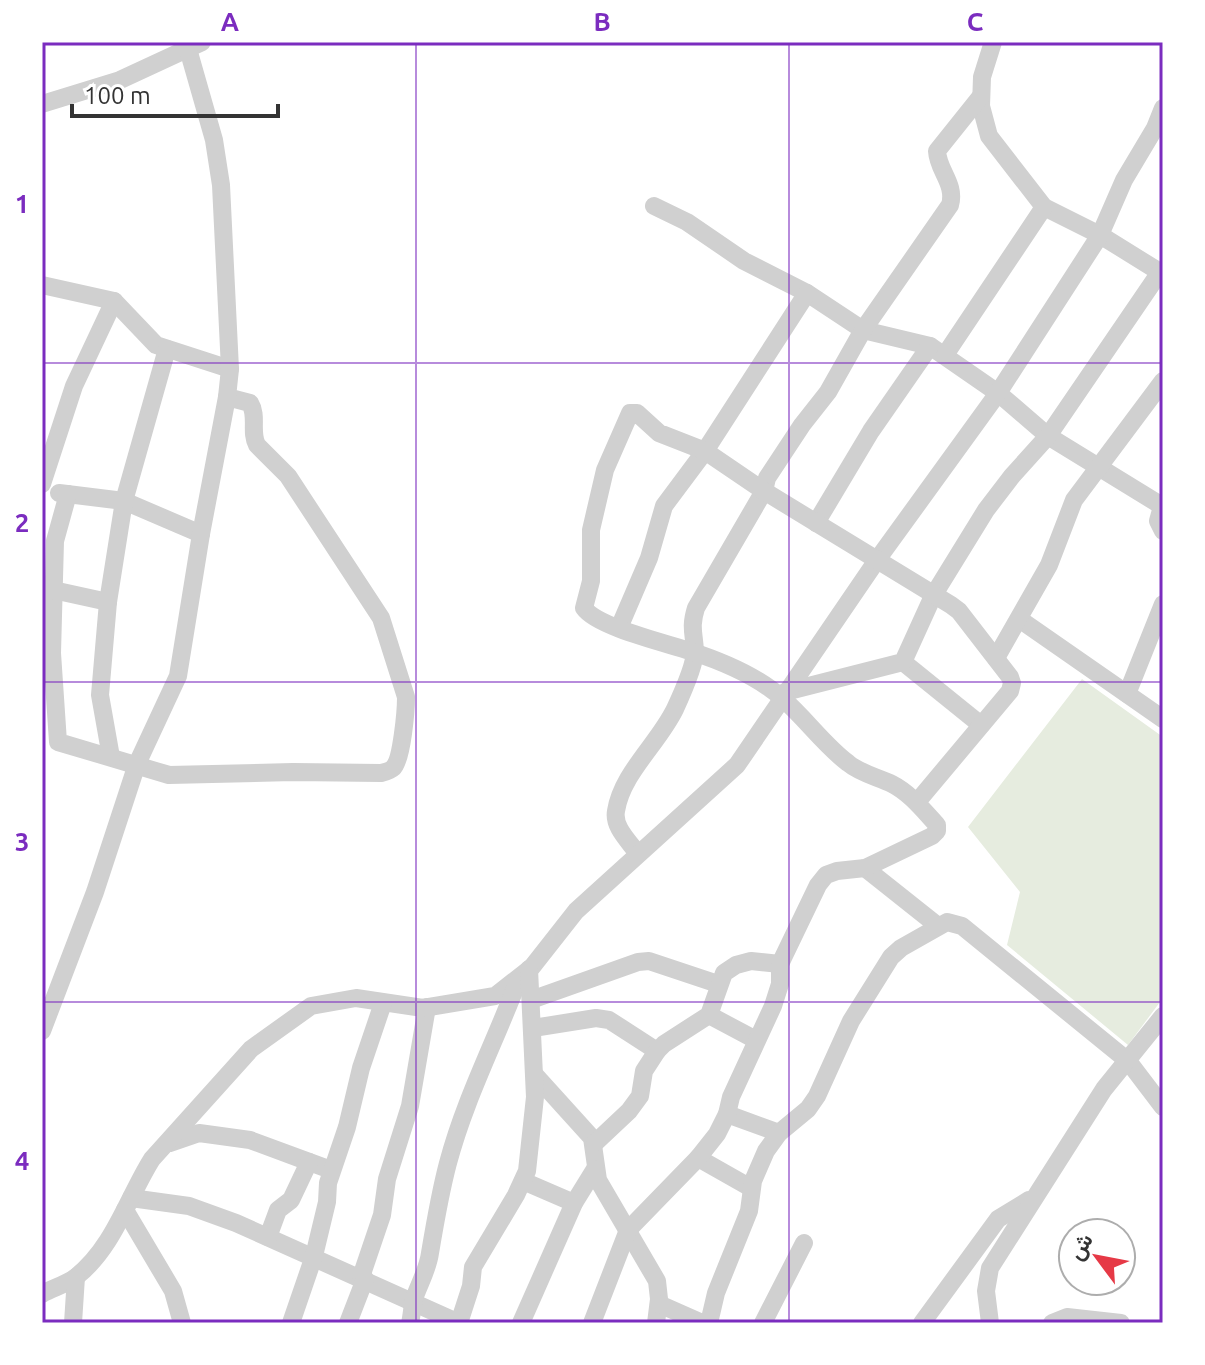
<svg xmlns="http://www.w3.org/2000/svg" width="1205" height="1365" viewBox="0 0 1205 1365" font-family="Ubuntu,Vazirmatn,sans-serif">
  <rect width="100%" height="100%" fill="#fff"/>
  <path fill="#e6ecdf" d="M1082 679 1163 737V998L1128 1045 1007 945 1020 892 968 827Z"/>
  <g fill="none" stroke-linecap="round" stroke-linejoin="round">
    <g stroke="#d0d0d0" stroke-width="18">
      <path d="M993 42 982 77 981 106 989 136 1044 207 1100 235 1163 274"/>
      <path d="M42 104 120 80 202 42"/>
      <path d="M654 206 687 222 744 261 807 293 863 330 930 346 998 393 1048 436 1162 506"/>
      <path d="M42 285 114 301 156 345 230 369"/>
      <path d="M945 355 1044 207"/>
      <path d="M42 484 74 386 114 301"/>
      <path d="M59 493 124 501 201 534"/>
      <path d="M68 494 55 541 52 653 58 742 169 775 293 772 381 773C385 772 390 771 393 768 402 760 406 710 406 697L381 618 288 476 257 445C250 432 258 416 250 403L227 397"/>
      <path d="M1163 503 1158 521 1163 531"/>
      <path d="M816 523 871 431 930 346"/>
      <path d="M44 588 108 602"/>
      <path d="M1019 619 1163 719"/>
      <path d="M619 628 649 558 664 506 705 451 807 293"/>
      <path d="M996 658 1049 565 1074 500 1163 381"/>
      <path d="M903 662 981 725"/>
      <path d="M785 692 903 662 933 596 986 510 1012 476 1048 436 1160 272"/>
      <path d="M1127 694 1163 604"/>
      <path d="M111 757 100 695 108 602 124 501 167 349"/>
      <path d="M638 854C629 841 613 827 616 811 622 773 658 744 675 709 681 696 695 664 695 651 694 633 690 627 696 608L764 491 767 478 802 425 828 392 863 330 950 205C956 184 938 171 937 151L981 96"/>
      <path d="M865 868 938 926"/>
      <path d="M531 1000 638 962 649 961 718 984"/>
      <path d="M709 1015 756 1040"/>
      <path d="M533 1028 596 1018 609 1020 657 1051"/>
      <path d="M42 1031 95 892 137 764 178 676 201 534 227 397 230 369 221 185 214 140 188 49"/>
      <path d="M535 1075 592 1138 598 1180 657 1281 659 1299 656 1323"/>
      <path d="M727 1114 779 1133"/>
      <path d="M170 1143 199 1133 250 1140 331 1170"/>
      <path d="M595 1143 629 1111 640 1096 644 1071 657 1051 664 1044 709 1015 724 973 736 965 751 961 780 964"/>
      <path d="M698 1158 751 1188"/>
      <path d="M523 1181 574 1203"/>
      <path d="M131 1198 189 1206 236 1223 459 1323"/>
      <path d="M125 1210 173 1291 182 1323"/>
      <path d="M268 1237 278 1210 291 1200 309 1162"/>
      <path d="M361 1277 382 1215 387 1179 410 1106 427 1007"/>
      <path d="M42 1294C53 1288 67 1284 76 1277 114 1247 128 1197 152 1159L251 1049 311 1006 356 998 423 1008 495 996 532 967 576 911 737 765 877 560 998 393 1100 235 1124 180 1155 128 1163 108"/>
      <path d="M659 1304 702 1323"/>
      <path d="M73 1323 76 1277"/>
      <path d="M291 1323 314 1256 327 1202 328 1183 347 1127 361 1068 383 1003"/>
      <path d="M348 1323 365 1279"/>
      <path d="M410 1323C412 1315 412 1307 414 1299 419 1284 428 1269 430 1253 435 1223 440 1193 448 1163 465 1099 495 1042 518 981"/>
      <path d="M459 1323 471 1286 473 1267 516 1195 527 1171 535 1097 529 969"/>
      <path d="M521 1323 574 1203 595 1169"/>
      <path d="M592 1323 628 1230 698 1158 717 1134 727 1114 731 1097 773 1006 780 984V964L818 885 826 875 837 871 865 868 932 836 937 831V825C924 811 910 793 892 784 878 777 861 774 848 763 824 745 806 719 783 699 759 677 721 661 690 651 666 643 597 627 584 608L591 581V530L605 470 630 413H637L659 433 705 451 764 491 951 605 959 611 1010 677 1012 683 1010 691 917 802"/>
      <path d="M709 1323 716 1293 749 1211 753 1181 766 1151 779 1133 808 1109 817 1096 851 1021 891 957 901 948 947 922 962 926 1128 1061 1163 1107"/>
      <path d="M763 1323 804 1243"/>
      <path d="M922 1323 998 1219 1029 1200"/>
      <path d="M990 1323 986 1291 990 1268 1104 1089 1163 1016"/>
      <path d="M1052 1323 1067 1317 1121 1323"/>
    </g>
  </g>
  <path fill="none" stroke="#7b2cbf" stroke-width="2" stroke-opacity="0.55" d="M416 42V1323M789 42V1323M42 363H1163M42 682H1163M42 1002H1163"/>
  <rect width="1205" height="1365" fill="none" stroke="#ffffff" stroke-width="88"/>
  <g transform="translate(1097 1257) rotate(302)"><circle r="38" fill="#ffffff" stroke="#adadad" stroke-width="2"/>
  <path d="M0-6L14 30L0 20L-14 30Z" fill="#e63946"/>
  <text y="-12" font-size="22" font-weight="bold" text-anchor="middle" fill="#333333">ش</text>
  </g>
  <path d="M72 104v12h206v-12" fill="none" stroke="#333333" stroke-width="4"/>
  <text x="84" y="104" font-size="24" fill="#333333" stroke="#ffffff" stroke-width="6" paint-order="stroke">100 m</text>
  <rect x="44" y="44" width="1117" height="1277" fill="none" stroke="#7b2cbf" stroke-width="3"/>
  <g font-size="26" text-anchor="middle" font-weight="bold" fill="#7b2cbf">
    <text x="230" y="31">A</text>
    <text x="602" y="31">B</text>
    <text x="975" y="31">C</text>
    <text x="22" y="213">1</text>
    <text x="22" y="532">2</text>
    <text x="22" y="851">3</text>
    <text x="22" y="1170">4</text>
  </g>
</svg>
